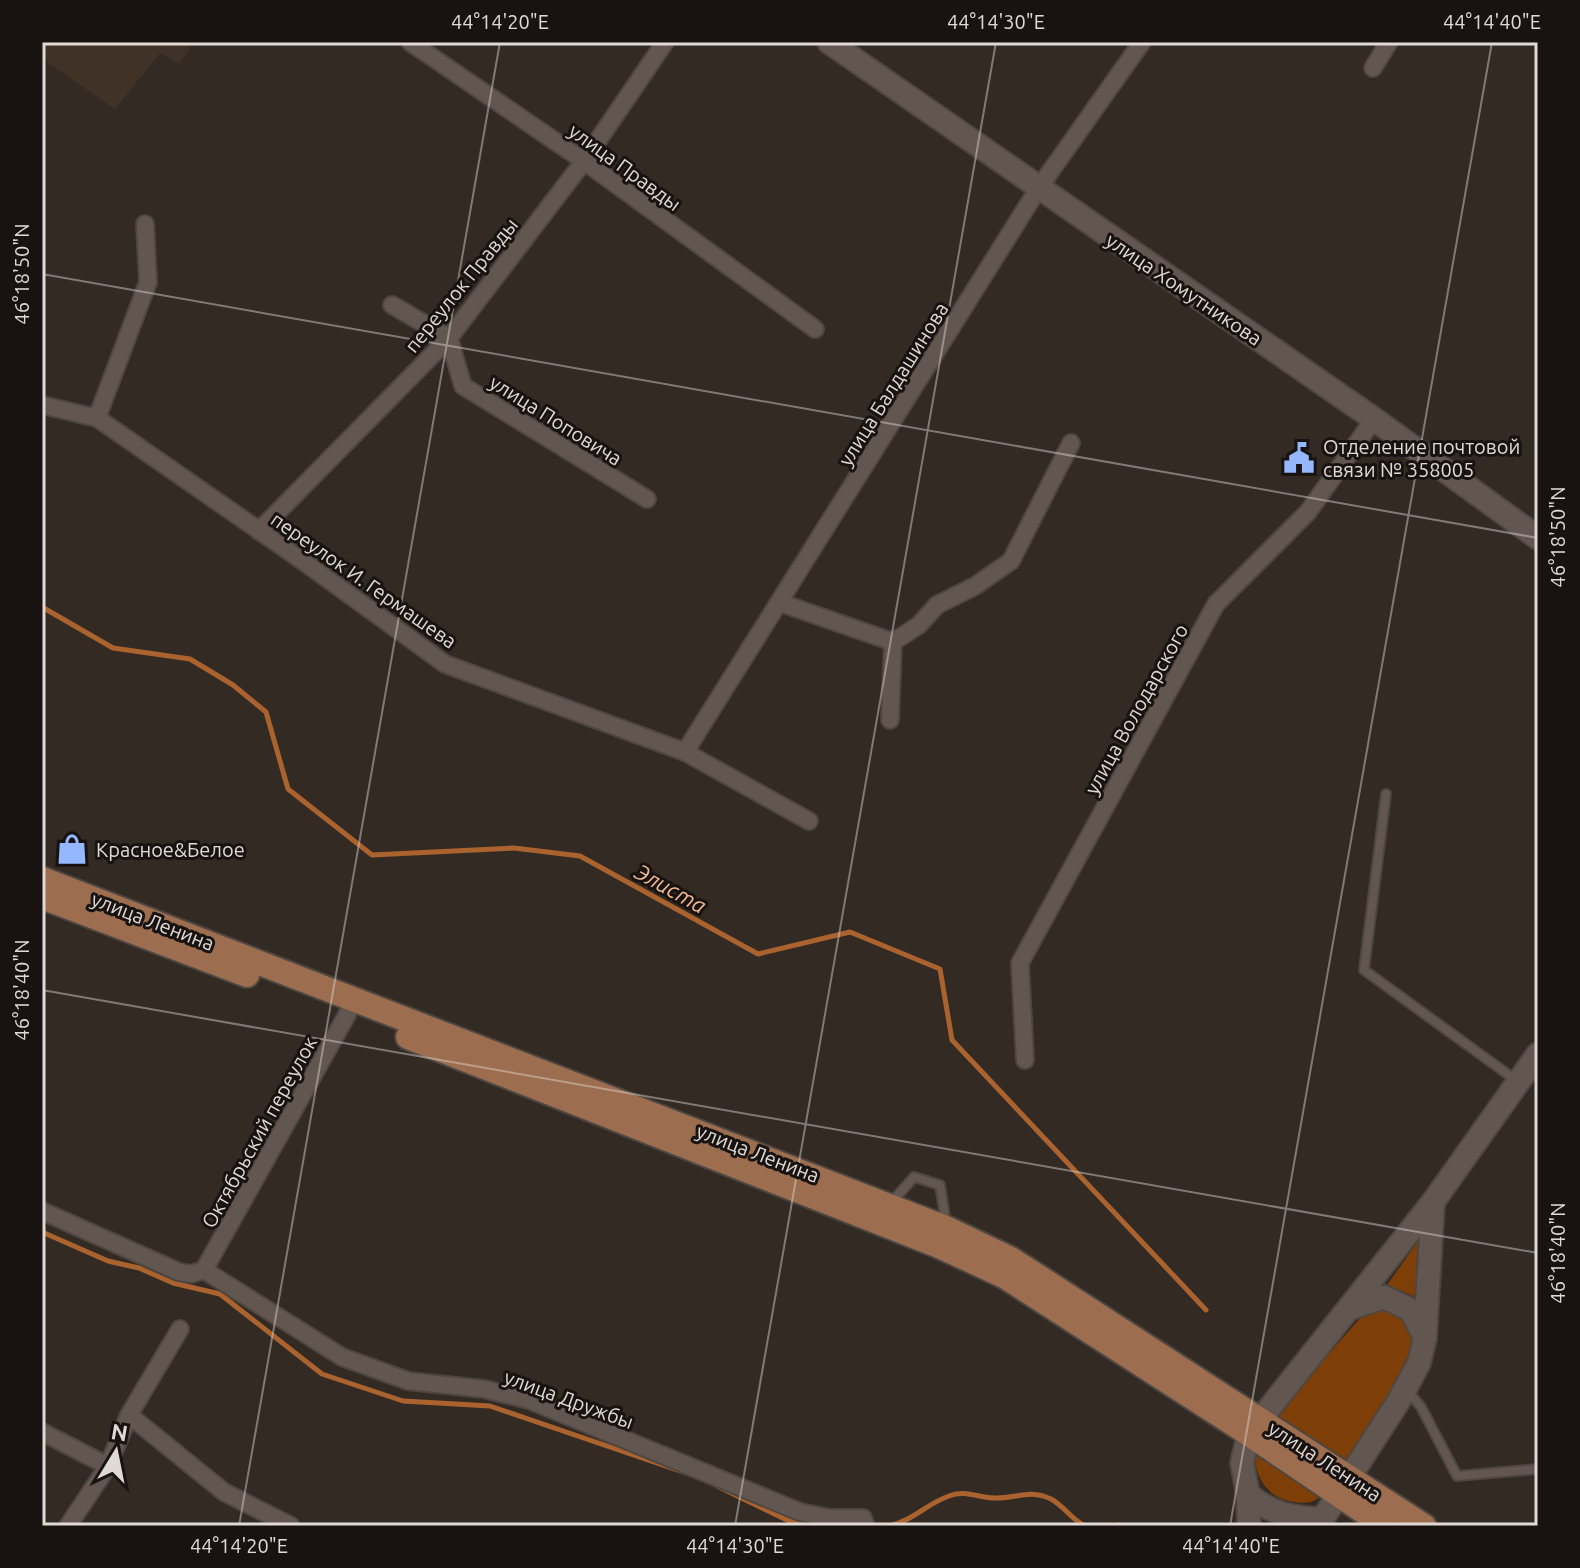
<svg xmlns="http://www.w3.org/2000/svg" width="1580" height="1568" viewBox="0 0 1580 1568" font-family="Ubuntu,sans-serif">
  <rect width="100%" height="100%" fill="#332a24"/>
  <path fill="#413228" d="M42 42H194L179 64 160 53 115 109 42 59Z"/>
  <g fill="#7d3f07">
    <path d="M1421 1237 1418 1298 1387 1285Z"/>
    <path d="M1377 1310C1398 1310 1420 1325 1415 1349 1413 1356 1407 1364 1404 1371 1388 1403 1367 1432 1347 1462L1276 1414 1362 1316Z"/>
    <path d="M1255 1446 1323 1494C1314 1503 1306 1504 1294 1502 1264 1497 1253 1474 1255 1446Z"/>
  </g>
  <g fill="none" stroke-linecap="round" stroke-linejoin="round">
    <g stroke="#aa632f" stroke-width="5">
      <path d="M42 607 113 648 190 659 233 685 266 712 288 789 372 855 514 848 580 856 758 954 850 932 940 969 952 1040 1206 1310"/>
      <path d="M42 1232 108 1261 139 1268 173 1283 220 1294 322 1374 403 1401 490 1406 686 1473"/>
      <path d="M717 1486 789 1521 807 1526"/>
      <path d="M889 1526C916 1519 926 1504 949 1496 965 1489 981 1499 997 1498 1018 1498 1029 1489 1051 1499 1064 1506 1072 1520 1085 1526"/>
      <path d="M1115 1526 1119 1525"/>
    </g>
    <defs>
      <g id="lane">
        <path d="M1386 794 1364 970 1517 1081"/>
        <path d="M890 1204 914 1177 940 1185 946 1223"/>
        <path d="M1406 1389 1421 1407 1457 1476 1538 1469"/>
      </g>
      <g id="street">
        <path d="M410 42 584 161 815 329"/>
        <path d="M1373 68 1389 42"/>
        <path d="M392 305 449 338 463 386 647 499"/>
        <path d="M42 405 97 418 300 559 445 664 685 752 809 821"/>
        <path d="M97 418 148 282 145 224"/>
        <path d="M259 531 449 338 584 161 665 42"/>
        <path d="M781 603 893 642 919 625 937 605 975 586 1011 561 1071 443"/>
        <path d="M890 720 893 642"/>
        <path d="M685 752 1038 189 1142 42"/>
        <path d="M1025 1060 1020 963 1216 604 1308 512 1374 419"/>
        <path d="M42 1211 179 1272 191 1274 204 1270 342 1357 408 1381 484 1389 529 1400 800 1512 829 1518H863L866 1526"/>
        <path d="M204 1270 348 1013"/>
        <path d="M129 1415 224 1492 291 1526"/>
        <path d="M42 1432 108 1466"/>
        <path d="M68 1526 108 1466 129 1415 180 1329"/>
      </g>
      <g id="secondary">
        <path d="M829 42 1374 419 1538 538"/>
        <path d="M1425 1337 1433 1202"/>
        <path d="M1248 1494C1270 1514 1294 1518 1323 1519"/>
        <path d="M1249 1526 1248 1494 1242 1463 1249 1434 1433 1202 1538 1054"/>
        <path d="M1318 1526 1398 1402 1419 1363 1425 1338 1411 1310 1384 1297 1351 1308"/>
      </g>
      <g id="primary">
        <path d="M42 879 946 1228 1011 1259 1424 1526"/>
        <path d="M42 897 247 975"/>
        <path d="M408 1037 939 1246 1004 1276 1249 1434 1385 1526"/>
      </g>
    </defs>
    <use href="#lane" stroke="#4e4641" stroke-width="12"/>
    <use href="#street" stroke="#4e4641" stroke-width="20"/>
    <use href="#secondary" stroke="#4e4641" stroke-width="26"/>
    <use href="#primary" stroke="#4e4641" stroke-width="28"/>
    <use href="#lane" stroke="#625750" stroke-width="8"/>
    <use href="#street" stroke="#625750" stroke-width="16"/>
    <use href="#secondary" stroke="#625750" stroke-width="22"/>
    <use href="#primary" stroke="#9c6e4f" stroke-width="24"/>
  </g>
  <path fill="none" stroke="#e0d9d5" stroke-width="2" stroke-opacity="0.45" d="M42 274 1538 538M42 990 1538 1253M239 1526 500 42M735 1526 996 42M1230 1526 1492 42"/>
  <defs>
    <symbol id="civic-bare" viewBox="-9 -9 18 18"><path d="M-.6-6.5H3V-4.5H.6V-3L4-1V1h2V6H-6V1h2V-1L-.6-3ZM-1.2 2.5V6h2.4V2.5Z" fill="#94b7fd" stroke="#181311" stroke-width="2.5" paint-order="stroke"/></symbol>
    <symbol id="shop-bare" viewBox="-9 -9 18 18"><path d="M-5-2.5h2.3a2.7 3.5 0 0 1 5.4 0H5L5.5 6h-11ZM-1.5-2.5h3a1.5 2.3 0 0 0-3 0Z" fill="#94b7fd" stroke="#181311" stroke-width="2.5" paint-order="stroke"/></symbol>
  </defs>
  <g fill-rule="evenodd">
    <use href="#civic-bare" x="1277" y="436" width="44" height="44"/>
    <use href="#shop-bare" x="50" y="827" width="44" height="44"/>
  </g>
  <g text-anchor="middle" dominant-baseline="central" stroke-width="6" stroke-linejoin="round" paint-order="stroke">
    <g font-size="20" fill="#e0d9d5" stroke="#181311">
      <text transform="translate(625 167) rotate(36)">улица Правды</text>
      <text transform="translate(461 285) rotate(-51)">переулок Правды</text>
      <text transform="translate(1184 289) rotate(34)">улица Хомутникова</text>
      <text transform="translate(893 384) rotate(-58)">улица Балдашинова</text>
      <text transform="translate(556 420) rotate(32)">улица Поповича</text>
      <text transform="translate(364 580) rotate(35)">переулок И. Гермашева</text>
      <text transform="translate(1136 709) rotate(-61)">улица Володарского</text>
      <text transform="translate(153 921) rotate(21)">улица Ленина</text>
      <text transform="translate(259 1132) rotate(-61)">Октябрьский переулок</text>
      <text transform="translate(758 1153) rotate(21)">улица Ленина</text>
      <text transform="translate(569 1399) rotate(20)">улица Дружбы</text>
      <text transform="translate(1325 1461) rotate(33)">улица Ленина</text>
    </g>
    <g font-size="20" fill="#e0d9d5" stroke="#181311" text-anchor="start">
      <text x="1323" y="446">Отделение почтовой<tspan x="1323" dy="23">связи № 358005</tspan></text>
      <text x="96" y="849">Красное&amp;Белое</text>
    </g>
    <g font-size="22" font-style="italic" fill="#f4b993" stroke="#181311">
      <text transform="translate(671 888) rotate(29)">Элиста</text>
    </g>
  </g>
  <rect width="1580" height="1568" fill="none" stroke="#181311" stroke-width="88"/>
  <g transform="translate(116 1452) rotate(10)" stroke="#181311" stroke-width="6" paint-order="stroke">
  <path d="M0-6L14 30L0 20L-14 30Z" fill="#e0d9d5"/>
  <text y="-12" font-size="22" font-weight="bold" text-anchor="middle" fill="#e0d9d5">N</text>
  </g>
  <rect x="44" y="44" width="1492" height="1480" fill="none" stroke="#e0d9d5" stroke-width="3"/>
  <g font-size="20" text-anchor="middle" fill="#e0d9d5">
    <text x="500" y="29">44°14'20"E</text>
    <text x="996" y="29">44°14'30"E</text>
    <text x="1492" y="29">44°14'40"E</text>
    <text transform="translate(22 274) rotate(-90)" y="7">46°18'50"N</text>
    <text transform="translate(1558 537) rotate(-90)" y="7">46°18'50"N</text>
    <text transform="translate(22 990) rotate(-90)" y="7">46°18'40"N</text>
    <text transform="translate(1558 1253) rotate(-90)" y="7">46°18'40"N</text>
    <text x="239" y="1553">44°14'20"E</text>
    <text x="735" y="1553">44°14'30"E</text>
    <text x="1231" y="1553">44°14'40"E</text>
  </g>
</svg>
